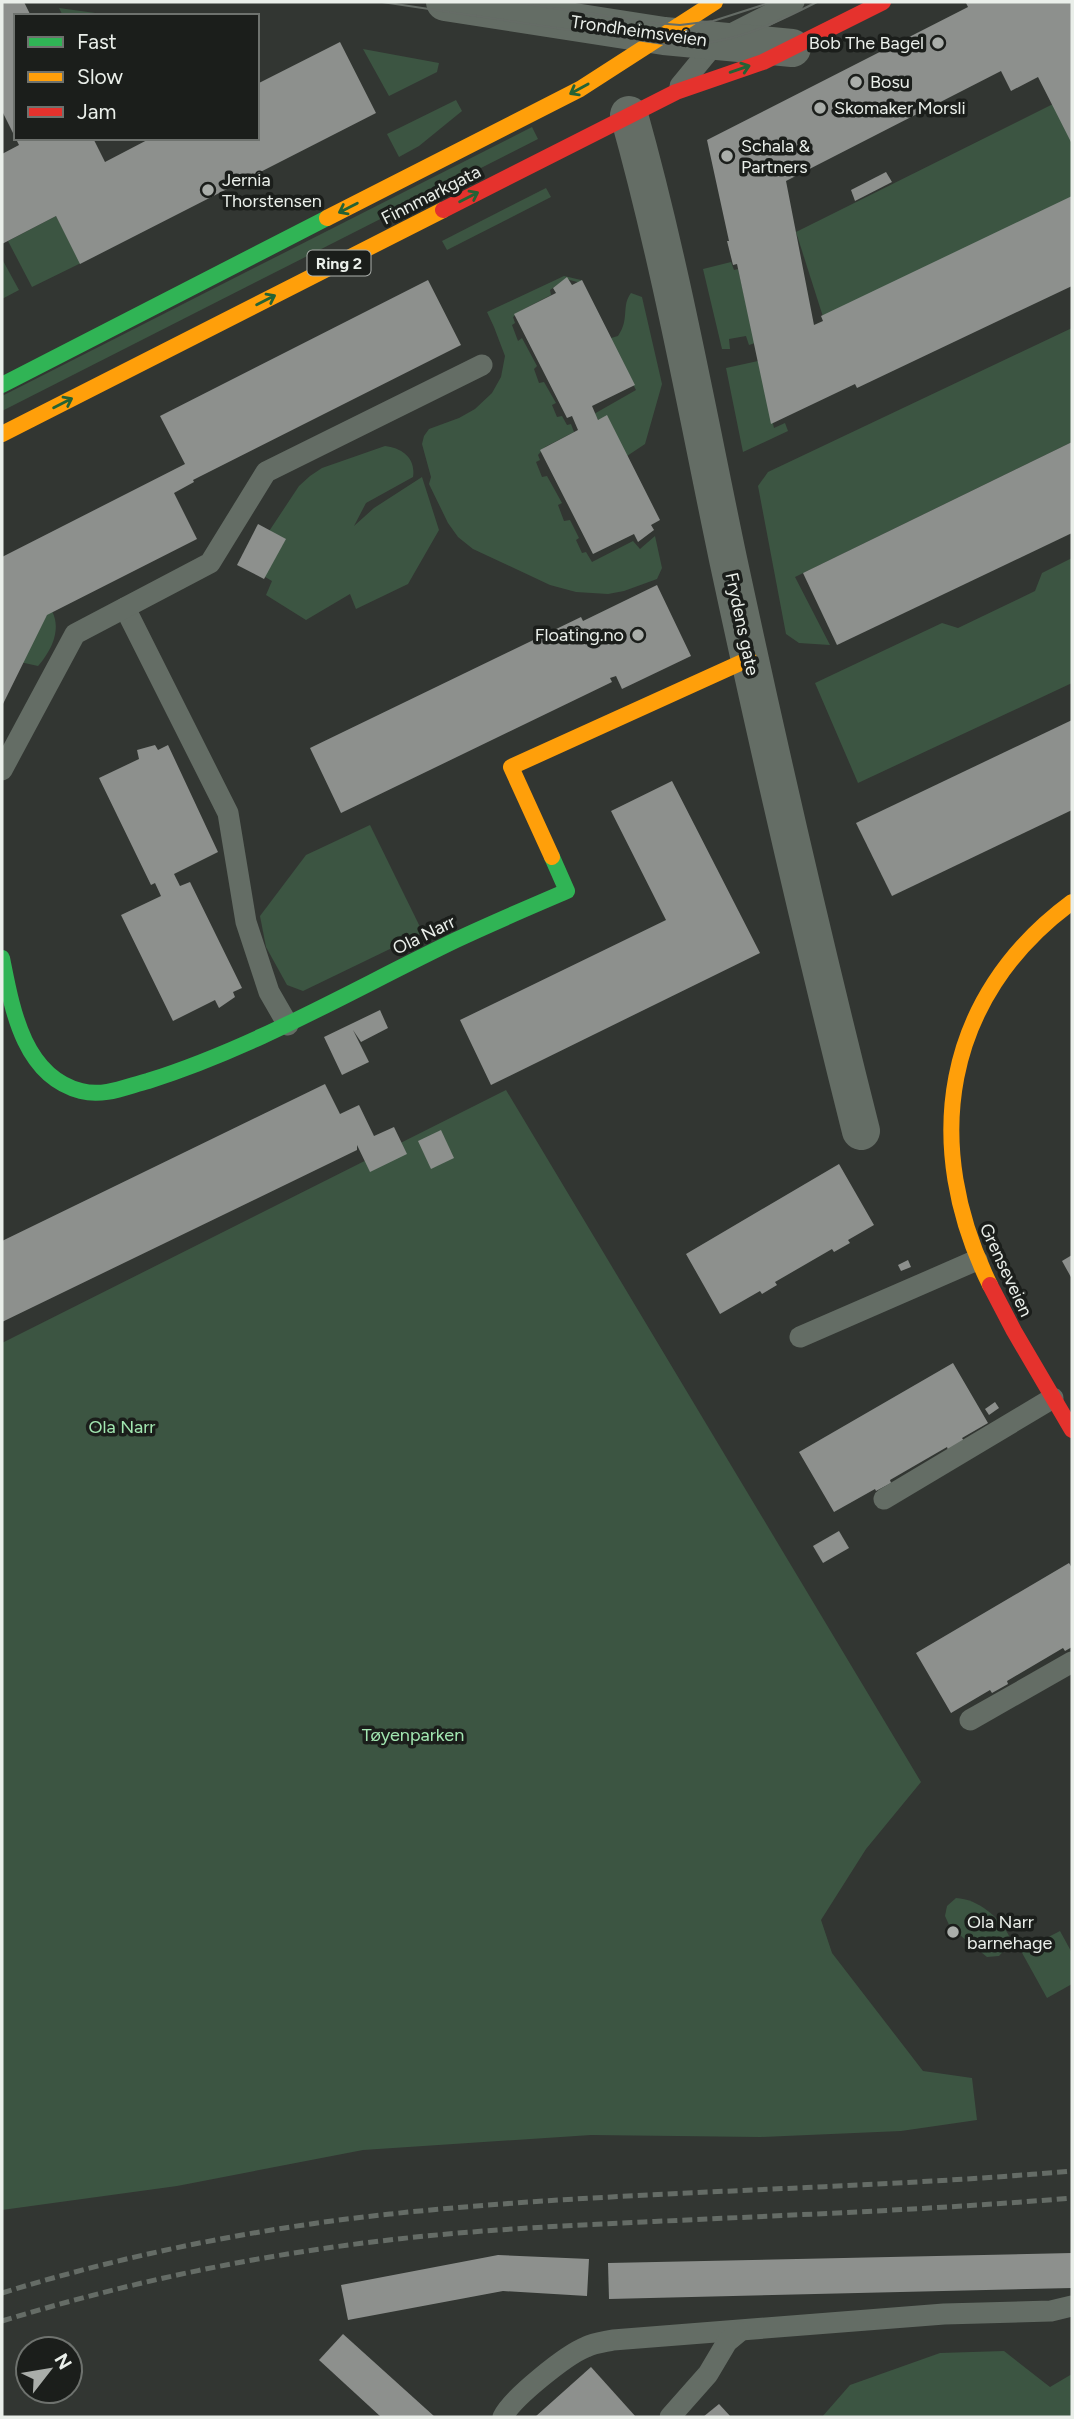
<svg xmlns="http://www.w3.org/2000/svg" width="1074" height="2419" viewBox="0 0 1074 2419" font-family="Figtree,sans-serif">
  <rect width="100%" height="100%" fill="#323632"/>
  <g fill="#3c5542">
    <path d="M59 8 117 16H63Z"/>
    <path d="M363 49 439 63 437 72 389 96Z"/>
    <path d="M456 100 462 111 419 146 399 157 387 134Z"/>
    <path d="M1053 104 1072 142V203L825 323 796 232Z"/>
    <path d="M532 127 538 139 2 411V396Z"/>
    <path d="M546 188 551 197 447 250 442 241Z"/>
    <path d="M56 216 81 263 32 287 8 241Z"/>
    <path d="M2 259 19 290 2 299Z"/>
    <path d="M731 262 734 270 738 269 755 343 749 345 746 336 729 339 730 349H722L703 269Z"/>
    <path d="M564 276 581 280 611 338 618 336C630 319 621 306 631 293L642 297 662 384 645 444 627 456 594 414 636 390 581 283 566 279 550 290 551 295 522 310 513 317 515 323 512 325 518 341 522 338 537 366 534 369 539 383 544 382 556 403 552 405 557 417 562 416 567 425 571 424 574 432 545 447 538 455 540 460 536 462 542 477 547 476 562 503 558 505 564 521 570 520 579 538 576 540 582 553 586 552 592 562 633 541 640 549 655 536 662 568 657 579 624 591 608 594 576 592 550 585 473 549 458 537 448 523 429 484 431 477 422 444 424 436 429 429 459 418 475 409 492 393 501 377 505 356 494 327 487 312Z"/>
    <path d="M1072 328V442L795 577 830 645 799 643 786 634 758 486 768 472Z"/>
    <path d="M758 361 774 428 785 423 788 431 743 452 726 368Z"/>
    <path d="M385 446C402 448 416 458 413 477L366 503 354 526 374 508 422 477 439 530 408 584 356 609 350 594 306 620 266 595 272 581 246 566 299 486 310 476 322 468Z"/>
    <path d="M1072 558V683L858 783 815 683 942 623 958 628 1035 591 1042 573Z"/>
    <path d="M50 608C63 627 52 650 38 666L20 662Z"/>
    <path d="M370 825 423 933 303 991 287 985 266 947 260 916 306 855Z"/>
    <path d="M506 1090 921 1782 866 1849 821 1920 832 1953 923 2071 972 2078 977 2120 901 2131 761 2137 591 2135 363 2150 177 2186 2 2210V1343Z"/>
    <path d="M956 1898C978 1899 1001 1918 1010 1938L1007 1947 999 1956 987 1957 950 1927 945 1916 947 1906Z"/>
    <path d="M1060 1931 1072 1953V1984L1047 1998 1021 1951Z"/>
    <path d="M1004 2351 1050 2387 1072 2374V2417H822L850 2385 940 2353Z"/>
  </g>
  <g fill="#8d908d">
    <path d="M2 2H24L31 16H16V138H93L105 162 151 138H257V84L340 42 376 113 80 264 56 216 2 244V154L19 145 2 111Z"/>
    <path d="M968 2H1072V144L1038 77 1011 91 1001 71 786 181 814 325 823 321 821 316 1072 196V286L857 388 855 384 771 424 737 264 733 265 727 241H729L707 140 968 7 966 3Z"/>
    <path d="M886 172 892 182 855 201 851 190Z"/>
    <path d="M567 277 572 285 582 280 635 385 592 406 598 420 607 415 660 520 651 525 654 530 638 542 634 534 593 554 540 450 578 430 572 416 567 418 514 314 556 293 553 288Z"/>
    <path d="M428 280 461 345 193 480 194 482 174 493 197 539 47 615 2 706V557L185 464 160 416Z"/>
    <path d="M1072 442V533L837 645 803 573Z"/>
    <path d="M258 524 286 539 264 579 237 565Z"/>
    <path d="M657 585 691 656 622 689 616 676 610 678 612 682 341 813 310 748 581 617 583 621Z"/>
    <path d="M1072 720V810L892 896 856 823Z"/>
    <path d="M155 745 158 750 168 745 218 852 174 874 180 886 190 882 242 988 233 992 235 997 219 1008 215 1000 173 1021 121 915 161 896 155 883 151 885 99 778 139 759 137 750Z"/>
    <path d="M672 781 760 953 491 1085 460 1020 666 920 611 811Z"/>
    <path d="M380 1010 388 1028 361 1042 353 1030 369 1062 342 1075 324 1037Z"/>
    <path d="M325 1084 340 1114 359 1105 374 1136 394 1127 407 1154 370 1172 357 1145V1150L2 1322V1241Z"/>
    <path d="M441 1130 454 1158 431 1169 418 1141Z"/>
    <path d="M839 1164 874 1225 848 1240 850 1243 834 1252 832 1249 775 1282 777 1285 762 1294 760 1291 720 1314 686 1254Z"/>
    <path d="M1072 1255V1279L1062 1261Z"/>
    <path d="M908 1260 911 1267 901 1271 898 1265Z"/>
    <path d="M953 1363 988 1423 962 1438 964 1441 948 1450 947 1447 890 1480 891 1483 876 1491 875 1489 834 1512 799 1452Z"/>
    <path d="M995 1402 999 1408 989 1415 985 1409Z"/>
    <path d="M839 1531 849 1548 823 1563 813 1546Z"/>
    <path d="M1069 1563 1072 1568V1647L1065 1651 1063 1648 1007 1681 1008 1684 992 1693 990 1690 951 1713 916 1653Z"/>
    <path d="M1072 2253V2288L609 2299 608 2263Z"/>
    <path d="M498 2255 589 2259 587 2296 503 2291 348 2320 341 2285Z"/>
    <path d="M343 2334 435 2417H381L319 2360Z"/>
    <path d="M591 2367 636 2417H535Z"/>
    <path d="M719 2404 731 2417H703Z"/>
  </g>
  <g fill="none" stroke-linecap="round" stroke-linejoin="round">
    <g stroke="#646d65" stroke-width="21">
      <path d="M680 86 717 41 794 2"/>
      <path d="M125 608 228 813 246 922 269 992 288 1025"/>
      <path d="M2 770 75 634 210 563 266 472 482 365"/>
      <path d="M800 1337 977 1260"/>
      <path d="M884 1499 1053 1398"/>
      <path d="M970 1720 1072 1662"/>
      <path d="M503 2417C511 2399 566 2355 586 2347 594 2343 604 2342 613 2340L944 2314 1051 2311 1072 2306"/>
      <path d="M670 2417 708 2374 727 2342 739 2332"/>
    </g>
    <g stroke="#646d65" stroke-width="38">
      <path d="M445 2 664 36 792 48"/>
      <path d="M629 115C670 261 697 411 728 559 769 750 813 941 861 1131"/>
    </g>
    <g stroke="#30b455" stroke-width="16">
      <path d="M2 385 327 218"/>
      <path d="M2 958C12 1008 23 1076 81 1091 104 1097 125 1087 148 1081 256 1047 354 989 456 940 492 923 530 907 567 891L552 857"/>
    </g>
    <g stroke="#ff9f0a" stroke-width="16">
      <path d="M327 218 580 89 715 2"/>
      <path d="M2 434 443 210"/>
      <path d="M552 857 511 767 749 659"/>
      <path d="M990 1285C921 1145 942 998 1072 902"/>
    </g>
    <g stroke="#e5322d" stroke-width="16">
      <path d="M443 210 676 92 763 62 883 2"/>
      <path d="M990 1285 1014 1331 1072 1430"/>
    </g>
    <g stroke="#656c66" stroke-width="2">
      <path d="M382 2 677 46C734 43 768 27 817 2"/>
      <path d="M513 2 655 23 680 25 713 21 772 2"/>
    </g>
    <g stroke="#656c66" stroke-width="5" stroke-dasharray="10 5" stroke-linecap="butt">
      <path d="M2 2293C128 2254 259 2228 390 2214 616 2190 845 2191 1072 2171"/>
      <path d="M2 2321C129 2282 257 2255 389 2240 474 2230 559 2226 644 2222 787 2215 930 2210 1072 2198"/>
    </g>
  </g>
  <defs><path id="oneway-shaft" d="M-6 0H5M1.5-3L5.5 0L1.5 3" fill="none" stroke-width="1.6" stroke-linecap="round" stroke-linejoin="round" transform="scale(1.75)"/></defs>
  <g stroke="#246235">
    <use href="#oneway-shaft" transform="translate(740 69) rotate(-19)"/>
    <use href="#oneway-shaft" transform="translate(579 89) rotate(151)"/>
    <use href="#oneway-shaft" transform="translate(469 197) rotate(-27)"/>
    <use href="#oneway-shaft" transform="translate(348 208) rotate(153)"/>
    <use href="#oneway-shaft" transform="translate(266 300) rotate(-27)"/>
    <use href="#oneway-shaft" transform="translate(63 403) rotate(-27)"/>
  </g>
  <g fill="#aaaeaa" stroke="#1b1e1b" stroke-width="2.5">
    <circle cx="938" cy="43" r="7"/>
    <circle cx="856" cy="82" r="7"/>
    <circle cx="820" cy="108" r="7"/>
    <circle cx="727" cy="156" r="7"/>
    <circle cx="208" cy="190" r="7"/>
    <circle cx="638" cy="635" r="7"/>
    <circle cx="953" cy="1932" r="7"/>
  </g>
  <g text-anchor="middle" dominant-baseline="central" stroke-width="7" stroke-linejoin="round" paint-order="stroke">
    <rect fill="#1b1e1b" stroke="#acb0ac" stroke-width="2" x="307.5" y="250.5" width="63" height="25" rx="5"/>
    <g font-size="16" font-weight="bold" fill="#eaefea">
      <text x="339" y="263">Ring 2</text>
    </g>
    <g font-size="18" fill="#eaefea" stroke="#1b1e1b">
      <text transform="translate(639 31) rotate(8)">Trondheimsveien</text>
      <text transform="translate(431 195) rotate(-27)">Finnmarkgata</text>
      <text transform="translate(742 624) rotate(78)">Frydens gate</text>
      <text transform="translate(424 935) rotate(-26)">Ola Narr</text>
      <text transform="translate(1006 1270) rotate(65)">Grenseveien</text>
    </g>
    <g font-size="18" fill="#eaefea" stroke="#1b1e1b" text-anchor="start">
      <text x="924" y="43" text-anchor="end">Bob The Bagel</text>
      <text x="870" y="82">Bosu</text>
      <text x="834" y="108">Skomaker Morsli</text>
      <text x="741" y="146">Schala &amp;<tspan x="741" dy="21">Partners</tspan></text>
      <text x="222" y="180">Jernia<tspan x="222" dy="21">Thorstensen</tspan></text>
      <text x="624" y="635" text-anchor="end">Floating.no</text>
      <text x="967" y="1922">Ola Narr<tspan x="967" dy="21">barnehage</tspan></text>
    </g>
    <g font-size="18" fill="#a2e7b1" stroke="#1b1e1b">
      <text x="122" y="1427">Ola Narr</text>
      <text x="413" y="1735">Tøyenparken</text>
    </g>
  </g>
  <rect width="1074" height="2419" fill="none" stroke="#eaefea" stroke-width="7"/>
  <rect x="14" y="14" width="245" height="126" fill="#1b1e1b" stroke="#6e726e" stroke-width="2"/>
  <rect x="28" y="37" width="35" height="10" fill="#30b455" stroke="#6e726e" stroke-width="2"/>
  <text x="77" y="49" font-size="21" fill="#eaefea">Fast</text>
  <rect x="28" y="72" width="35" height="10" fill="#ff9f0a" stroke="#6e726e" stroke-width="2"/>
  <text x="77" y="84" font-size="21" fill="#eaefea">Slow</text>
  <rect x="28" y="107" width="35" height="10" fill="#e5322d" stroke="#6e726e" stroke-width="2"/>
  <text x="77" y="119" font-size="21" fill="#eaefea">Jam</text>
  <g transform="translate(49 2370) rotate(59)"><circle r="33" fill="#1b1e1b" stroke="#6e726e" stroke-width="2"/>
  <path d="M0-5L12 26L0 18L-12 26Z" fill="#aaaeaa"/>
  <text y="-10" font-size="19" font-weight="bold" text-anchor="middle" fill="#eaefea">N</text>
  </g>
</svg>
